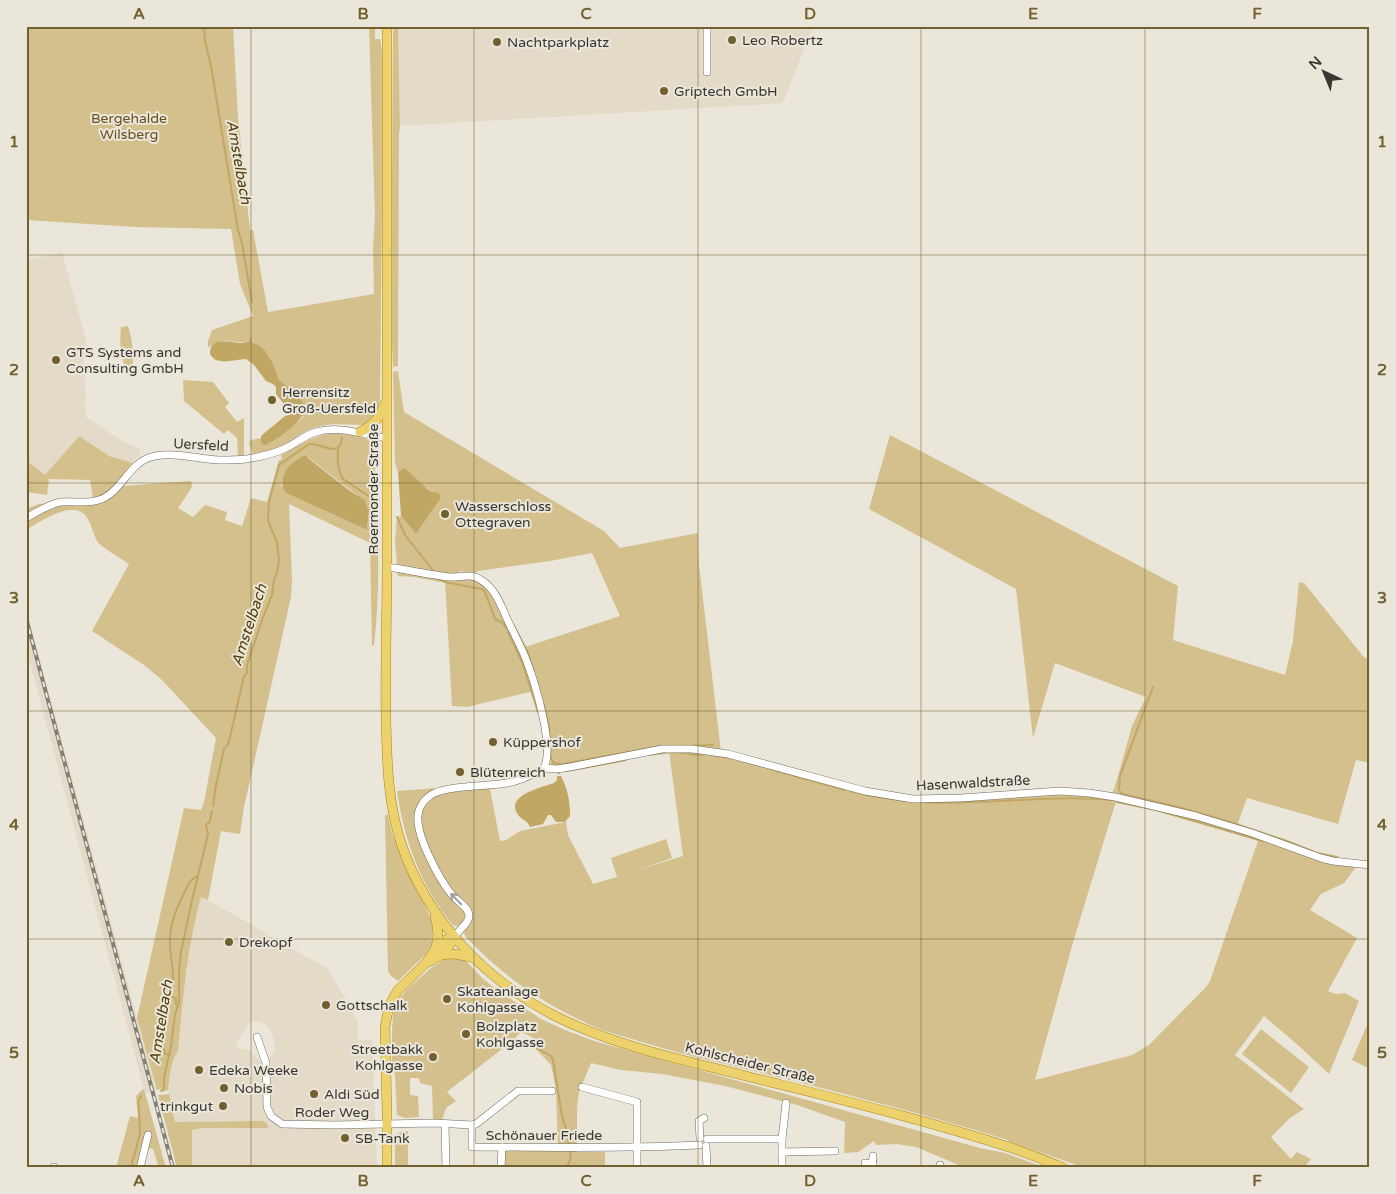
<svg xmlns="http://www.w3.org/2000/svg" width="1396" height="1194" viewBox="0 0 1396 1194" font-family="'Varela Round',sans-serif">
  <rect width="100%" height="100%" fill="#ebe6da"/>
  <g fill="#e3dbc8" fill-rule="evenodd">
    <path d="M398 26H813L783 103 400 126Z"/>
    <path d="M62 252 88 348 84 361 86 417 120 440 140 449V454L133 463 109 456 79 436 45 475 26 460V261Z"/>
    <path d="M26 608 137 1018 157 1090 145 1093 26 648Z"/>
    <path d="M201 896 328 969 358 1021V1040H372L377 1168H192V1130L203 1128 267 1124 263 1121 175 1122 168 1090 171 1064 174 1057 178 1050 185 982 194 922ZM255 1021 265 1024 270 1029 273 1036 275 1051 265 1063 260 1061 248 1049H237L236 1044 246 1027 250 1023Z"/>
  </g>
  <g fill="#d4c08c" fill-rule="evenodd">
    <path d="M26 26H233L238 117 250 230H253L268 312 374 294 373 246 375 217 369 26H375V39H380L382 51 383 104 380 399 376 416 365 425 333 424 321 426 308 430 276 449 253 454 250 447 249 441 260 438 263 445H266L288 430 303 417 293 391 279 380 260 347 250 340C241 345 232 340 222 341 216 342 213 346 208 347V341L212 330 253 316 240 284 231 229 135 227 26 220Z"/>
    <path d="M393 26H398L400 126 399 134 398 366 393 367 391 320Z"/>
    <path d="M128 326C133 342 134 357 132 373L128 375C121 358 119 346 121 327Z"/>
    <path d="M398 371 404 412 604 531 620 548 698 533 699 565 721 752 864 790 913 797 1039 792 1111 797 1116 783 1132 726 1146 697 1055 663 1033 738 1016 589 869 509 890 435 1178 586 1173 640 1285 675 1293 641 1299 582 1304 583 1363 656 1370 661V763L1356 760 1338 824 1247 798 1237 826 1356 867 1344 883 1321 894 1310 910 1357 938 1328 991 1336 994 1345 993 1359 1001 1329 1074 1299 1046 1264 1016 1235 1055 1304 1109 1290 1118 1271 1137 1291 1159 1297 1152 1311 1159 1304 1168H1085L1008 1141V1140C933 1117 858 1097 782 1078 732 1065 681 1055 632 1039 615 1034 597 1029 582 1021 536 999 501 974 466 937L464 933 467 916 465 922 457 926 453 925C421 887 404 840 397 791L489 784 500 841 506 840 520 831 566 822 568 835 593 884 617 877 611 858 666 839 672 858 638 870 683 856 669 751 551 769 548 725 525 647 620 616 592 553 550 561 478 571 475 573 459 571V578C466 579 472 579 478 582 504 598 523 662 534 691L475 705 468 707 452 706 445 579 440 582 414 577 398 576 395 541 397 517 401 516 416 534 441 498 439 493 431 491 405 469 398 472 395 463 393 372ZM1117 798C1164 813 1211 826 1258 841L1210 981 1206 987 1149 1045 1132 1055 1035 1080 1074 939Z"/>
    <path d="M183 380 213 382 229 403 225 407 237 422 244 418V455L238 456 237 438 228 430 224 434 184 401Z"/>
    <path d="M327 434C341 433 362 435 374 443 377 509 382 580 374 645L372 646 370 543 289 504 292 580 291 597 244 807 240 834 221 831 208 900 201 897C187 947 183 999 178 1051 170 1062 170 1077 168 1090L162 1092 161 1089 157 1090 137 1018 184 808 201 810 204 802 216 738 162 680 144 665 92 631 129 564C122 559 101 547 97 541 93 534 92 526 88 519 76 497 41 521 26 530V509L39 504 93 499 90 480 49 479 47 495 26 492V460L45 475 79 436 109 456 133 463 118 480 123 486 191 481 192 487 178 508 193 517 205 505 227 512 225 520 242 526 251 498 267 502 279 460 282 459 281 455C296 447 310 437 327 434ZM305 455 362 499 369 511 367 530 286 493 281 485C288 466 290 467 305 455Z"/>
    <path d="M385 815H388L392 834 433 923 432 944 426 954 398 981 391 976 388 971Z"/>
    <path d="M453 957 466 961 483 979 500 992 541 1019 565 1030 594 1041 980 1148 1005 1153 1046 1168H966L916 1147 897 1144 876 1145 874 1141 858 1152 844 1153 845 1122 797 1105 725 1086 662 1074 621 1070 591 1063 579 1092 577 1108V1152H605V1168H504V1151L558 1150 556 1090 551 1065 532 1045 534 1038 521 1032 511 1042 447 1092 456 1101 446 1108 442 1120H433L432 1086 420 1083 419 1078H410V1095L418 1096 419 1117 405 1118 397 1115 395 1075 392 1065V1032L393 1014 400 998 407 989 431 968 445 959Z"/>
    <path d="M1370 1018V1069L1352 1060Z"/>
    <path d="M1261 1029 1309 1067 1291 1093 1242 1054Z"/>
    <path d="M143 1089H144L166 1168H159L153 1149 143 1147 137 1168H116L130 1116 138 1118 136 1096Z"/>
    <path d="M169 1094 175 1122 263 1121 267 1124 268 1128H203L192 1130V1168H177L158 1095Z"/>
    <path d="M402 1131H408V1168H395V1138L396 1135Z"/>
  </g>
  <g fill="#c1a764">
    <path d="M250 338H251L252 342 261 347 265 351 272 362 279 380 293 391 304 404 305 411C299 424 279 438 266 445H263C260 442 260 439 262 435L285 416 289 415 290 412 276 394V387L273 384 266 381 254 365 246 359C234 359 217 367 210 354 210 335 230 343 241 343 243 343 246 342 249 341Z"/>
    <path d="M305 455 307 456 308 458 350 491 365 500V502L369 511 367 530 286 493C279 486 283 475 288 467 293 462 299 459 305 455Z"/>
    <path d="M405 468 430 491 439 493 441 498 416 534 401 516 398 472Z"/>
    <path d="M557 776H561C568 789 570 802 570 816L565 822H556L551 815H548L543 824 530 827C527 819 520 820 517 813 506 795 543 787 554 783L557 780Z"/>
  </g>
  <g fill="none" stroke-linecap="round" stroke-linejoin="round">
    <g stroke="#c1a764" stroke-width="2">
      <path d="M204 26 205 41 211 66 238 230 242 243 252 302"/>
      <path d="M338 448C337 459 337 470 343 479L367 495 375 500"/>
      <path d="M397 517 405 535 435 573"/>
      <path d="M438 579 445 582 482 589 485 592 495 619 503 623 506 628"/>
      <path d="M513 624 528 653 534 672"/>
      <path d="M508 632 522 662 538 712"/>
      <path d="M1153 687 1120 776 1119 790 1122 794 1178 807 1230 822 1287 841 1317 853 1337 857"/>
      <path d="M544 705 549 727 551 759 554 763"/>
      <path d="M678 746 713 745"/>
      <path d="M647 755 673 752 697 755 705 754"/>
      <path d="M712 755 734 759"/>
      <path d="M554 763 563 764 660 746"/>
      <path d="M770 769 845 790"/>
      <path d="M567 771 626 760"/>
      <path d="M558 773H559"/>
      <path d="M850 791 871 796 906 801"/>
      <path d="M918 802C982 806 1046 794 1111 800"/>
      <path d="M1117 802 1156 810 1263 841"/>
      <path d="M213 806 216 785 224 749 228 744 230 737 244 676 247 673V665L262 620 272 595 274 580 277 572 279 560 277 543 268 520 269 502 279 465 309 444C321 442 339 460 342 438"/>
      <path d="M169 994 176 999V1004L177 1006"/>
      <path d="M532 1039 533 1046 551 1056 553 1060 562 1116 567 1132 569 1145"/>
      <path d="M170 1055 165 1054C161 1037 158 1021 164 1004 166 997 172 991 173 983 174 968 169 952 170 937 171 921 177 907 184 893 188 886 190 878 198 876"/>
      <path d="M161 1091 164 1089V1078L171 1046 175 1014 179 1003V969L181 952 192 900 198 876 208 834 206 825 210 821 212 811"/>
      <path d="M133 1168 132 1160 134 1157 140 1133 139 1109 138 1102 141 1096"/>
      <path d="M566 1168C570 1161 572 1159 570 1151"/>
    </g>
    <defs>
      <g id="minor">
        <path d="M707 26V72"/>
        <path d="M26 518C37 512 49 504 61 502 73 501 86 504 99 500 121 493 128 464 151 457 172 451 197 459 219 460 228 460 237 460 246 459 259 457 274 454 286 448 296 443 305 435 316 432 340 425 363 435 387 438"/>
        <path d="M387 567C404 569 420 573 436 575 441 576 446 577 451 577 462 577 471 573 481 580 496 589 501 606 508 621 514 634 522 648 527 662 535 683 556 751 543 769 532 775 520 781 507 783 487 787 438 784 426 799 422 803 418 810 418 816 416 836 439 879 452 895 458 902 469 907 469 916 469 923 458 931 454 937"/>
        <path d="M545 768 557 769 570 767 662 749H692L728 754 865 791 913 799 961 798 1060 791 1089 793 1115 797 1196 816 1252 833 1321 858 1333 861 1370 865"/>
        <path d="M257 1037 266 1063 267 1107 271 1116 282 1124 335 1125 435 1123 472 1125 476 1124 518 1091H552"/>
        <path d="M582 1087 637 1102V1168"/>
        <path d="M445 1124 446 1168"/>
        <path d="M472 1125V1147C548 1147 624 1149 699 1145"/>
        <path d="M700 1138 699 1121 704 1118"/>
        <path d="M707 1139H782"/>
        <path d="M706 1146 707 1168"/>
        <path d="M782 1152 835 1151"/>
        <path d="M865 1163 873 1164"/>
        <path d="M940 1165V1168"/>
        <path d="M54 1167V1168"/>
        <path d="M140 1168 148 1135"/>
        <path d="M501 1168 502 1147"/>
        <path d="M782 1168V1139L786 1103"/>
        <path d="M872 1168 873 1156"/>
      </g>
      <g id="major">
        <path d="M387 26C386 204 388 383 387 561 387 614 385 667 386 720 387 763 388 806 402 846 428 920 484 979 553 1015 614 1046 684 1060 750 1077 838 1099 926 1120 1012 1148 1029 1154 1047 1161 1064 1168"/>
        <path d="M360 432C375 424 379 419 385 403"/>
        <path d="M435 949C440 938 438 927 435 916"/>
        <path d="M438 956C451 952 461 955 474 958"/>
        <path d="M428 962C439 958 450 948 454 937"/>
        <path d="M387 1168V1114L385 1027 389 1006 398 990 426 963 434 951 446 940 454 937"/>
      </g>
    </defs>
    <use href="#minor" stroke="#6f6b60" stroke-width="8"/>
    <use href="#major" stroke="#a68718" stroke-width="10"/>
    <use href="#minor" stroke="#fff" stroke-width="7"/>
    <use href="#major" stroke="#edd16c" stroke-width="9"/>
    <defs>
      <path id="rail" d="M26 618 173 1168"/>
    </defs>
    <use href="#rail" stroke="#827f77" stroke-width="4"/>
    <use href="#rail" stroke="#ebe6da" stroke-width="2" stroke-dasharray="5.5" stroke-linecap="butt"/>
  </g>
  <defs><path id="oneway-shaft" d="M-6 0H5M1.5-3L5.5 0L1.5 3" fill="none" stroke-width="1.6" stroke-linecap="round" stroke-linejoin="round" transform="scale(1.25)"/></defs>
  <use stroke="#9c9b98" href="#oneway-shaft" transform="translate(456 899) rotate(-134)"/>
  <path fill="none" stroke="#72602e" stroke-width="1" stroke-opacity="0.55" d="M251 26V1168M474 26V1168M698 26V1168M921 26V1168M1145 26V1168M26 255H1370M26 483H1370M26 711H1370M26 939H1370"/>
  <g fill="#72602e" stroke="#ebe6da" stroke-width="2">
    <circle cx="732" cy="40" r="5"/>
    <circle cx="497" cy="42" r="5"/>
    <circle cx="664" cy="91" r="5"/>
    <circle cx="56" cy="360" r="5"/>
    <circle cx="272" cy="400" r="5"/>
    <circle cx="445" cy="514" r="5"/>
    <circle cx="493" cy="742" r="5"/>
    <circle cx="460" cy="772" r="5"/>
    <circle cx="229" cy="942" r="5"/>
    <circle cx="447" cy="999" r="5"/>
    <circle cx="326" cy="1005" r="5"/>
    <circle cx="466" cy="1034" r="5"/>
    <circle cx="433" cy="1057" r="5"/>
    <circle cx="199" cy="1070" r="5"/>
    <circle cx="224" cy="1088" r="5"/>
    <circle cx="314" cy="1094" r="5"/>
    <circle cx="223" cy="1106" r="5"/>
    <circle cx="345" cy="1138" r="5"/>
  </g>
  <g text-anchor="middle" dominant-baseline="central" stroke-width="4" stroke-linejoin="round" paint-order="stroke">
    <g font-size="14" fill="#393732" stroke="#ebe6da" text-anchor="start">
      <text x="742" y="40">Leo Robertz</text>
      <text x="507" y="42">Nachtparkplatz</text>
      <text x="674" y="91">Griptech GmbH</text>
      <text x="66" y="352">GTS Systems and<tspan x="66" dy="16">Consulting GmbH</tspan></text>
      <text x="282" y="392">Herrensitz<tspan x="282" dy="16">Groß-Uersfeld</tspan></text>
      <text x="455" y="506">Wasserschloss<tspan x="455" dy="16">Ottegraven</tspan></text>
      <text x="503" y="742">Küppershof</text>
      <text x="470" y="772">Blütenreich</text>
      <text x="239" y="942">Drekopf</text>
      <text x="457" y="991">Skateanlage<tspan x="457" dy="16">Kohlgasse</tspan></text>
      <text x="336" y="1005">Gottschalk</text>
      <text x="476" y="1026">Bolzplatz<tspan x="476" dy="16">Kohlgasse</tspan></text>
      <text x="423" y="1049" text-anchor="end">Streetbakk<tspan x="423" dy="16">Kohlgasse</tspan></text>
      <text x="209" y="1070">Edeka Weeke</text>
      <text x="234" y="1088">Nobis</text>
      <text x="324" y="1094">Aldi Süd</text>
      <text x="213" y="1106" text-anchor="end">trinkgut</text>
      <text x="355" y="1138">SB-Tank</text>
    </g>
    <g font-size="14" fill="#65521f" stroke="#ebe6da">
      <text x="129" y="118">Bergehalde<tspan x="129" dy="16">Wilsberg</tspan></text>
    </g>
    <g font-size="14" fill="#393732" stroke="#ebe6da">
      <text transform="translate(201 445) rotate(3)">Uersfeld</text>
      <text transform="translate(373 489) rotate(-90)">Roermonder Straße</text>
      <text transform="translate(973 783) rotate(-3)">Hasenwaldstraße</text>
      <text transform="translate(750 1063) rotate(14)">Kohlscheider Straße</text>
      <text x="332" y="1112">Roder Weg</text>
      <text x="544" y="1135">Schönauer Friede</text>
    </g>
    <g font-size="15" font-style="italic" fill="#513f07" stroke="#ebe6da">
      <text transform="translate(239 162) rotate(80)">Amstelbach</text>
      <text transform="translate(249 625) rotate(-72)">Amstelbach</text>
      <text transform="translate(161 1022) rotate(-81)">Amstelbach</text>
    </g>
  </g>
  <rect width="1396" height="1194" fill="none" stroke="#ebe6da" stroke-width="55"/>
  <g transform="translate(1324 72) rotate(316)" stroke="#ebe6da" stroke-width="4" paint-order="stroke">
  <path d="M0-4L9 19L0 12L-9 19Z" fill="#393732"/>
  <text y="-8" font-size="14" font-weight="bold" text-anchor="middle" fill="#393732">N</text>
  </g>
  <rect x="28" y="28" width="1340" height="1138" fill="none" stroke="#72602e" stroke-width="2"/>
  <g font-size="16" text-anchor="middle" font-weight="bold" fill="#72602e">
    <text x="139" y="19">A</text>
    <text x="363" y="19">B</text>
    <text x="586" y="19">C</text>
    <text x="810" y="19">D</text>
    <text x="1033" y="19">E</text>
    <text x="1257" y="19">F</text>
    <text x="14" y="147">1</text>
    <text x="1382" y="147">1</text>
    <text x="14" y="375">2</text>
    <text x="1382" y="375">2</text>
    <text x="14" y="603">3</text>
    <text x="1382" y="603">3</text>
    <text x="14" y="830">4</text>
    <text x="1382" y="830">4</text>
    <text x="14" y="1058">5</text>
    <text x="1382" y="1058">5</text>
    <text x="139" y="1186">A</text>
    <text x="363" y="1186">B</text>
    <text x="586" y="1186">C</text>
    <text x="810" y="1186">D</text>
    <text x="1033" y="1186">E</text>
    <text x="1257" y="1186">F</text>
  </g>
</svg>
